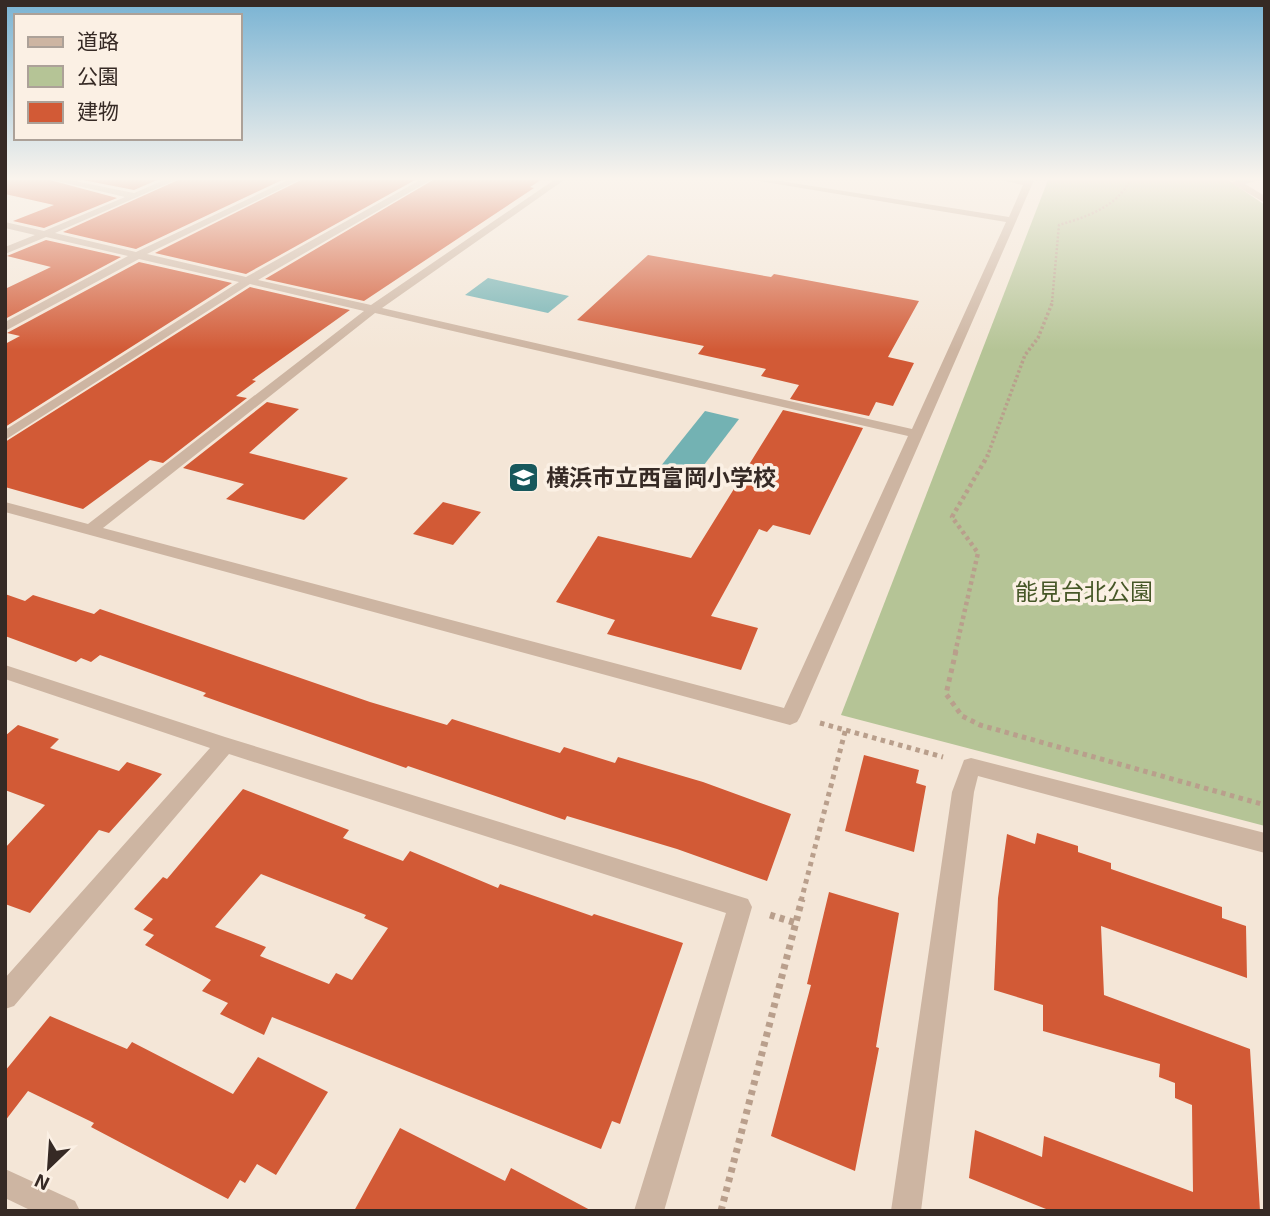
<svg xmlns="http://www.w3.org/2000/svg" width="1270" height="1216" viewBox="0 0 1270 1216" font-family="'Exo 2','Noto Sans JP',sans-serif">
  <rect width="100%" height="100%" fill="#f4e6d7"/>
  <path fill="#b5c496" d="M1048 180H1228L1265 205V826L841 715Z"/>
  <g fill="#73b2b3">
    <path d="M488 278 569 296 548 313 465 295Z"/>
    <path d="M705 411 739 419 691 482 656 472Z"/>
  </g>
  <g fill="#d25a36" fill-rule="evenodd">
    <path d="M5 180H50L117 198 44 228 13 221 54 205 5 194Z"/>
    <path d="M83 180H157L134 190Z"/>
    <path d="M178 180H282L136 249 63 232Z"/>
    <path d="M301 180H415L246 274 155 253Z"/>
    <path d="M433 180H541L530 187 534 188 364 301 265 279Z"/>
    <path d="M46 240 121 257 5 319V289L51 267 7 256Z"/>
    <path d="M648 255 771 277 774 274 919 301 888 357 914 363 893 406 876 402 869 416 790 399 799 385 761 376 766 369 698 354 704 346 577 320Z"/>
    <path d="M139 262 232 283 5 427V344L20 336 7 333Z"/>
    <path d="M250 287 350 310 252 380 256 381 236 396 247 398 163 463 150 460 83 509 5 487V442Z"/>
    <path d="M267 402 299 409 249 453 348 478 304 520 226 499 244 484 183 468Z"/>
    <path d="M783 410 863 428 810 535 773 525 767 532 759 529 711 616 758 628 741 670 607 634 615 620 556 602 598 536 691 558Z"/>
    <path d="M443 502 481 512 453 545 413 534Z"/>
    <path d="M5 594 25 601 33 595 94 614 100 609 370 702 447 725 452 719 560 753 564 747 615 763 618 757 703 782 791 814 767 881 677 849 567 816 565 820 408 766 406 768 203 696 206 693 100 655 91 662 81 658 76 662 5 636Z"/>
    <path d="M18 725 59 739 50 748 119 771 127 762 162 774 109 833 99 830 30 913 5 904V848L45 805 5 790V736Z"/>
    <path d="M864 755 919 770 916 783 926 786 914 852 845 831Z"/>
    <path d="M243 789 349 830 343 838 403 861 410 851 498 888 500 884 592 916 594 914 683 943 620 1124 612 1121 601 1149 272 1017 264 1035 220 1014 228 1003 202 991 211 980 145 945 154 935 143 930 153 919 134 909 163 877 167 879ZM261 874 366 915 364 918 388 928 352 980 336 973 329 984 260 956 266 947 215 927Z"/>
    <path d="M1037 833 1078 846V852L1111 863V869L1222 907V918L1246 926 1247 978 1101 926 1104 995 1250 1049 1260 1211H1051L969 1178 975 1130 1042 1157 1044 1136 1193 1192 1192 1105 1175 1098V1083L1159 1077 1160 1064 1043 1031V1005L994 990 998 898 1007 834 1035 844Z"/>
    <path d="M829 892 899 913 876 1047 879 1048 855 1171 771 1136 811 985 807 984Z"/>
    <path d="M50 1016 127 1049 132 1042 233 1094 258 1057 328 1092 276 1175 257 1164 245 1183 240 1180 228 1199 91 1127 94 1123 28 1091 5 1121V1071Z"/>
    <path d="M400 1128 505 1181 511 1168 592 1211H354Z"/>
  </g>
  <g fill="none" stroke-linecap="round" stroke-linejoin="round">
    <path stroke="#b99f8c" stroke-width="2.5" stroke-dasharray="2 2" stroke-linecap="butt" d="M1052 302 1059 225C1086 217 1117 207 1130 180"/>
    <path stroke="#b99f8c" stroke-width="3.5" stroke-dasharray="2.5 2.5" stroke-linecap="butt" d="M987 457 1025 355 1038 338 1053 301"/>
    <path stroke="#b99f8c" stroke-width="4.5" stroke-dasharray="3.5 3.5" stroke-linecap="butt" d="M955 653 978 553 952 517 988 455"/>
    <g stroke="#b99f8c" stroke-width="5" stroke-dasharray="4.5 4.5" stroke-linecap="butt">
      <path d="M956 651 946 694 962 716 980 725 1265 805"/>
      <path d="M820 723 943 757"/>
      <path d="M801 901 846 728"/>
    </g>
    <g stroke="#b99f8c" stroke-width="7" stroke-dasharray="5 5" stroke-linecap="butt">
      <path d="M770 915 796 923"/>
      <path d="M721 1211 802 899"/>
    </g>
    <g fill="#cdb5a2" fill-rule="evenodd">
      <path d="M53 180H70L134 193 164 180H176L55 233 136 252 288 180H299L147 254 246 277 420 180H431L258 280 371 305 554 180H564L382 308 912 429 1006 222 753 180H774L1009 217 1023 185 1001 180H1034L800 717 797 722 790 725 5 512V502L88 524 364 311 250 284 5 440V430L239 282 139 259 5 331V322L128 256 46 237 5 254V247L35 235 5 228V222L44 231 125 197ZM375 313 908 436 784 708 103 528Z"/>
      <path d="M1238 180H1260L1245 184 1265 196V203L1231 183Z"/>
      <path d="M5 665 225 737 748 899 752 907 664 1211H634L726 913 229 754 14 1006 5 1009V978L210 748 5 679Z"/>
      <path d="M971 758 1265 833V853L978 776 974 792 921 1211H891L952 792 964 760Z"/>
      <path d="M5 1169 75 1201 80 1211H32L5 1198Z"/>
    </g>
  </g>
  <linearGradient id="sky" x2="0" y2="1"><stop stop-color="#79b3d3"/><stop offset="0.51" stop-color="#faf4ed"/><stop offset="1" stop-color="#faf4ed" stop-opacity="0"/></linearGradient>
  <rect width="1270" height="350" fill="url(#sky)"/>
  <defs>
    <symbol id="school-square" viewBox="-11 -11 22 22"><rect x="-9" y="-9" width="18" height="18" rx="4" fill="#17585c" stroke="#fbf0e4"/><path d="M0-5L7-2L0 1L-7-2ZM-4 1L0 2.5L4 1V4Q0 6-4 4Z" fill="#fff"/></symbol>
  </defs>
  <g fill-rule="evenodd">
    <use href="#school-square" x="506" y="460" width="35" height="35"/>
  </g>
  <g text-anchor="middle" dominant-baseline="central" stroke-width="7" stroke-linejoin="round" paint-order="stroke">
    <g font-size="23" font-weight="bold" fill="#362a25" stroke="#fbf0e4" text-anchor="start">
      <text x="546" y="477">横浜市立西富岡小学校</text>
    </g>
    <g font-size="23" fill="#465727" stroke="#fbf0e4">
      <text x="1084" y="591">能見台北公園</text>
    </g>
  </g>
  <rect width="1270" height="1216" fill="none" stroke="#362a25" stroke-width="14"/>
  <rect x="14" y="14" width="228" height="126" fill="#fbf0e4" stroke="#aca198" stroke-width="2"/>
  <rect x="28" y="37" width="35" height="10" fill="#cdb5a2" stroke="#aca198" stroke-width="2"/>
  <text x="77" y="49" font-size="21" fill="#362a25">道路</text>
  <rect x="28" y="66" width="35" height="21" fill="#b5c496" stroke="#aca198" stroke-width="2"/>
  <text x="77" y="84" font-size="21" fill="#362a25">公園</text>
  <rect x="28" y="102" width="35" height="21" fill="#d25a36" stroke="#aca198" stroke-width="2"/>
  <text x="77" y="119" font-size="21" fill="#362a25">建物</text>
  <g transform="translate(49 1167) rotate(205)" stroke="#fbf0e4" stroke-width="5" paint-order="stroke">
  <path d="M0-5L12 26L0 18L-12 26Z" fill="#362a25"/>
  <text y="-10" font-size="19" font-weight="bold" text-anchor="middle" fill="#362a25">N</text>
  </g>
</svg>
